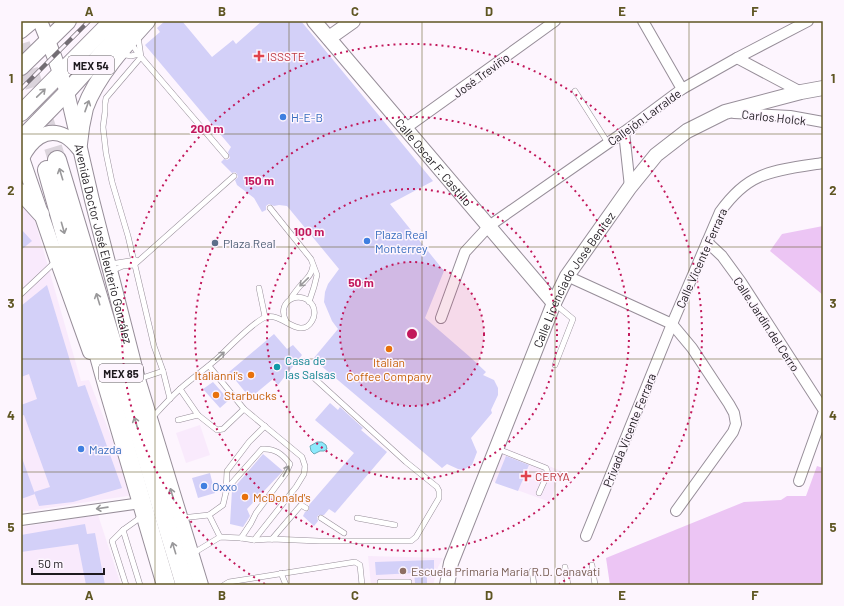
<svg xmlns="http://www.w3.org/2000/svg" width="844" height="606" viewBox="0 0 844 606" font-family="Barlow,sans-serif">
  <rect width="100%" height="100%" fill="#fdf5fe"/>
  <g fill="#f9eafc">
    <path d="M21 199 35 221 81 381 89 380 134 495 21 512Z"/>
    <path d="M200 425 210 455 186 463 176 433Z"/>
    <path d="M505 448 561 471 550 502 492 481Z"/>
    <path d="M98 515 121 585H21V527Z"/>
    <path d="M368 556 443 558 438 567 433 585H371Z"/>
  </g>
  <g fill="#ecc5f4">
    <path d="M823 226V295L770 251 782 234Z"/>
    <path d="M817 466 823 468V585H610L606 558 744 502 781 500 787 496H806Z"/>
  </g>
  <path fill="#8ce9fc" stroke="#6babb9" d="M317 442H322L326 445 327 449 324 451H320L314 454 311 451 310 446Z"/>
  <g fill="#d3d0f8">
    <path d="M165 21H182L212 57 233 40 236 44 262 21H301L433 181 390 204 444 271 425 318 470 357 486 372 483 375 494 380 498 388V395L491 410 492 413 471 438 477 452 472 465 463 470 458 469 447 464 442 468 313 359 338 329 332 321 324 302 325 292 328 284 339 269 287 206 279 205 274 206 269 204 266 206V210L262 212 254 198 237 185 235 180 238 177 237 174 235 172 232 173 221 162 224 159 227 160 230 158 228 152 231 147 145 45 160 32 157 28Z"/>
    <path d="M21 229 32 241 21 250Z"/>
    <path d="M47 285 78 387 85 385 122 488 73 502 39 506 34 492 50 487 24 415 21 416V405L37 399 29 374 21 377V306Z"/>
    <path d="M274 334 287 349 293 345 302 355 278 385 273 379 250 398 229 372Z"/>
    <path d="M213 382 229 400 220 408 203 389Z"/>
    <path d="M330 403 338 410 340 407 363 428 361 430 387 452 335 513 329 509 324 515H319L317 517 318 521 314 526 303 516 305 512 309 510V505L354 453 315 420Z"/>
    <path d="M263 454 283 471 247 509 250 516 243 527 230 524 232 490Z"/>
    <path d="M506 456 529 465 518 491 495 483Z"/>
    <path d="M21 458H22L35 494 21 499Z"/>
    <path d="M210 473 215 493 198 498 192 478Z"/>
    <path d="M85 524 87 534 95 533 105 585H86L78 544 21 552V535Z"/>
    <path d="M434 560V577H427V583H415L414 573 376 575 375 562Z"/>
  </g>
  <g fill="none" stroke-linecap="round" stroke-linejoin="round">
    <path stroke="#dbd4dc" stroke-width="18" stroke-dasharray="18 9" stroke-linecap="butt" d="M21 44 57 160"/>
    <defs>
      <g id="lane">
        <path d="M138 36 141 57 106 98 105 104V112L103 127 106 153 112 182 128 236 154 346 163 371 170 399"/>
        <path d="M130 42 141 57 226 156"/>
        <path d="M121 54 131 56 139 54"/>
        <path d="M575 91 608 143"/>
        <path d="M270 208 311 259 317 275 314 287 309 302"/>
        <path d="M110 264 136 260"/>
        <path d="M111 271 123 266 134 265 234 176"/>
        <path d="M259 288 265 317"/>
        <path d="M21 294 56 261"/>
        <path d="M291 298C294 294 297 289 301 285 307 278 311 276 313 266"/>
        <path d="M555 365 573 319 555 304"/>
        <path d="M209 366 244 409 302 457 305 466 304 474 296 487 254 540"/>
        <path d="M139 379 163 371"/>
        <path d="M180 389 198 415 217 430 223 429 244 409"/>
        <path d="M152 418C161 408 170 398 180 389 192 378 207 368 220 356 229 347 256 320 266 317 282 312 300 341 312 321 315 316 315 311 313 306 303 288 275 300 286 321"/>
        <path d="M178 420 198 415"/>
        <path d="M498 449 546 468 548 473 539 493"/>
        <path d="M226 492 231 484 262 449C275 448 282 454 290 464L286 473 256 513 251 523 241 538"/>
        <path d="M209 515 223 505 226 492 227 471 249 442 265 426"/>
        <path d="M181 518 209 515 220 537"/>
        <path d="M321 518 344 533"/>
        <path d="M357 518 395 525"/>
        <path d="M123 530 112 541 126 585"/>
        <path d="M272 539 301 505 306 508"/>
        <path d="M192 554 220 537 241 538 254 540 272 539 319 541H411L416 537 439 498V491L437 487 406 462 313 377"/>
        <path d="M592 565 595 585"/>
        <path d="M565 567 568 585"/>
        <path d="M532 571 534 585"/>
        <path d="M281 573 286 585"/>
        <path d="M140 585 123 530 137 520 142 514"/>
        <path d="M224 585 229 582 355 562 360 565 362 585"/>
        <path d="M380 585V582H409"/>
      </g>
      <g id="street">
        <path d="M643 21 682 89"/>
        <path d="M737 58 801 92"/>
        <path d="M734 113 790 116 823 122"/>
        <path d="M406 128 555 21"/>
        <path d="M624 132 630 187"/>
        <path d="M707 242 722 256 741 282 823 409"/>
        <path d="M567 276 672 324 692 348 729 404 734 413 736 424 733 432 676 511"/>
        <path d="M441 318 465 252 489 226 624 132 682 89 737 58 808 21"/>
        <path d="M799 481 823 414"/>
        <path d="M21 520 141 503"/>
        <path d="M586 536 672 324 720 212C730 198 743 184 759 177 776 169 804 166 823 163"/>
      </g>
      <g id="secondary">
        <path id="s1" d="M40 21 54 56 67 92 92 200 138 379 201 585"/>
        <path id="s2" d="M314 21 554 303"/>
        <path d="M21 31 33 21"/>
        <path d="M329 38 353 21"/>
        <path d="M21 155 57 260 90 352"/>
        <path d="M22 158C30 142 45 126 65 136 70 139 75 144 79 149"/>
        <path id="s3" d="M447 585 451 563 554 303 567 276 630 187 656 155 687 131 725 112 801 92 823 88"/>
      </g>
      <g id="primary">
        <path d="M21 67 68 21"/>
        <path d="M21 113 112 21"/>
        <path d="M21 139 67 92 131 21"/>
        <path d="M79 144C80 132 82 120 85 108 96 77 125 45 147 21"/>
        <path d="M21 192 41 214"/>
      </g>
      <g id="highway">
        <path d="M57 160 185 585"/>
        <path d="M47 170 108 388 166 585"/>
      </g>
    </defs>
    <use href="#lane" stroke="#978e99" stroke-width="6"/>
    <use href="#street" stroke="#978e99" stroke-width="12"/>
    <use href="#secondary" stroke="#978e99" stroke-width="16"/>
    <use href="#primary" stroke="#978e99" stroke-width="18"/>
    <use href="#highway" stroke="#978e99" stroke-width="20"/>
    <use href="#lane" stroke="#fff" stroke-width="5"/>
    <use href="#street" stroke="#fff" stroke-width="10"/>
    <use href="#secondary" stroke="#fff" stroke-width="14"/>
    <use href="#primary" stroke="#fff" stroke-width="16"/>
    <use href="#highway" stroke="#fff" stroke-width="18"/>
    <defs>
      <path id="rail" d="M21 89 89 21"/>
    </defs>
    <use href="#rail" stroke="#736d74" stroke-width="4.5"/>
    <use href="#rail" stroke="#fdf5fe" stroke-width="3" stroke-dasharray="9" stroke-linecap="butt"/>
  </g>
  <defs><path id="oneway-shaft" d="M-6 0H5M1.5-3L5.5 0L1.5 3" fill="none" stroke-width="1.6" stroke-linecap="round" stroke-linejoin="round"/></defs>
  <g stroke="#99989a">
    <use href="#oneway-shaft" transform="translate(41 93) rotate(-44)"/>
    <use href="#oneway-shaft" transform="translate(87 106) rotate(-70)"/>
    <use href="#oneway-shaft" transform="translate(61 174) rotate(-107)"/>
    <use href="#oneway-shaft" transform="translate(63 228) rotate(74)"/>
    <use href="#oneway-shaft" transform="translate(304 282) rotate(136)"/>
    <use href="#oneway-shaft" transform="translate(98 299) rotate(-107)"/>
    <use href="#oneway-shaft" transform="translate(220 356) rotate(-43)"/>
    <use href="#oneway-shaft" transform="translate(136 423) rotate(-107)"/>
    <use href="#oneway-shaft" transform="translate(286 471) rotate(-62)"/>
    <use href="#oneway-shaft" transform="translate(172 494) rotate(-107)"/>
    <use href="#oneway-shaft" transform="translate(102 508) rotate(172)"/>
    <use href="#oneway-shaft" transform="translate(174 548) rotate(-107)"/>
  </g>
  <path fill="none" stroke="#5f5623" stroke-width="1" stroke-opacity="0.55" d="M155 21V585M289 21V585M422 21V585M555 21V585M689 21V585M21 134H823M21 247H823M21 359H823M21 472H823"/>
  <circle cx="412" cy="334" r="72" fill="#c2185b" fill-opacity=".12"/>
  <g fill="none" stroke="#c2185b" stroke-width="2" stroke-dasharray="2 4">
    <circle cx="412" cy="334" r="72"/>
    <circle cx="412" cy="334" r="145"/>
    <circle cx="412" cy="334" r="217"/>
    <path d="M265 584A290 290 0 1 1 559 584"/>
  </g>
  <g fill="#e0444e" stroke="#fdf5fe" stroke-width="1.5">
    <path d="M257 50h4v4h4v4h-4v4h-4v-4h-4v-4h4z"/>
    <path d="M524 470h4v4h4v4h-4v4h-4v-4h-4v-4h4z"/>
  </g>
  <g fill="#3f7fe0" stroke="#fdf5fe" stroke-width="1.5">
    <circle cx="283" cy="117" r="4"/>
    <circle cx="367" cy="241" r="4"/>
    <circle cx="81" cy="449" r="4"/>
    <circle cx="204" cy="486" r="4"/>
  </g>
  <circle fill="#5c6f8a" stroke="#fdf5fe" stroke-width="1.5" cx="215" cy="243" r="4"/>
  <g fill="#e8710a" stroke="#fdf5fe" stroke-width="1.5">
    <circle cx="389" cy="349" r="4"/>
    <circle cx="251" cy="375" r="4"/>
    <circle cx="216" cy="395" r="4"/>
    <circle cx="245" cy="497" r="4"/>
  </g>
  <circle fill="#0f9aa8" stroke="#fdf5fe" stroke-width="1.5" cx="277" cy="367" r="4"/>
  <circle fill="#8d6e63" stroke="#fdf5fe" stroke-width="1.5" cx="403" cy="571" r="4"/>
  <g text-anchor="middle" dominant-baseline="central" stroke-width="3" stroke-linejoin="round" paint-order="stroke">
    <g fill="#fdf5fe" stroke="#605b61" stroke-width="1">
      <rect x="68" y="56" width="46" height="18" rx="3"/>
      <rect x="99" y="364" width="44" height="18" rx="3"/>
    </g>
    <g font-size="11" font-weight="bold" fill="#1d191e">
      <text x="91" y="65">MEX 54</text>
      <text x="121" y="373">MEX 85</text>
    </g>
    <g font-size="12" fill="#be3a42" stroke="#fdf5fe" text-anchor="start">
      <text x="267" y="56">ISSSTE</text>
      <text x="535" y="476">CERYA</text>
    </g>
    <g font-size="12" fill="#1d191e" stroke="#fdf5fe">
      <text transform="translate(481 75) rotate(-36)">José Treviño</text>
      <text transform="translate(644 117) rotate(-36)">Callejón Larralde</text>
      <text transform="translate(774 117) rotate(6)">Carlos Holck</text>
      <text stroke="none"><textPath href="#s2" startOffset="185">Calle Oscar F. Castillo</textPath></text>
      <text stroke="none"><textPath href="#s1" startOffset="232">Avenida Doctor José Eleuterio González</textPath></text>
      <text transform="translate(701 258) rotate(-66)">Calle Vicente Ferrara</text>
      <text stroke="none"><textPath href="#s3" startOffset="332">Calle Licenciado José Benítez</textPath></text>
      <text transform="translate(767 324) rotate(57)">Calle Jardín del Cerro</text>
      <text transform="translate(629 430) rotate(-68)">Privada Vicente Ferrara</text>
    </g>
    <g font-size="12" fill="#366cbe" stroke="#fdf5fe" text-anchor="start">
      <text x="291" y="117">H-E-B</text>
      <text x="375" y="234">Plaza Real<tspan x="375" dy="14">Monterrey</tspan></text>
      <text x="89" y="449">Mazda</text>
      <text x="212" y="486">Oxxo</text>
    </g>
    <g font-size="12" fill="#4e5e75" stroke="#fdf5fe" text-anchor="start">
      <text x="223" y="243">Plaza Real</text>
    </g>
    <g font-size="12" fill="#0d838f" stroke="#fdf5fe" text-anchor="start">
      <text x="285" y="360">Casa de<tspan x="285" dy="14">las Salsas</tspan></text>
    </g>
    <g font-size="12" fill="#c56008" stroke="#fdf5fe" text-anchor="start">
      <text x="389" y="362" text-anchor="middle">Italian<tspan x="389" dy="14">Coffee Company</tspan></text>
      <text x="243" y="375" text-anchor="end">Italianni's</text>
      <text x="224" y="395">Starbucks</text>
      <text x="253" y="497">McDonald's</text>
    </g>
    <g font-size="12" fill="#785e54" stroke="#fdf5fe" text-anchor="start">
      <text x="411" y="571">Escuela Primaria Maria R.D. Canavati</text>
    </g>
  </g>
  <circle cx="412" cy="334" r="6" fill="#c2185b" stroke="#fdf5fe" stroke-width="2"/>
  <g font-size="12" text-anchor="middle" font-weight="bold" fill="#c2185b" stroke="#fdf5fe" stroke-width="3" stroke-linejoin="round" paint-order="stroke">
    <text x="207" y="133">200 m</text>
    <text x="259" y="185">150 m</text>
    <text x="309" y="236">100 m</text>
    <text x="361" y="287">50 m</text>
  </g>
  <rect width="844" height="606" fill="none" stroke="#fdf5fe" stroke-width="44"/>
  <path d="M32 568v6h72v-6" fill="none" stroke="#1d191e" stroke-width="2"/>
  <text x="38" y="568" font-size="12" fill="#1d191e" stroke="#fdf5fe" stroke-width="3" paint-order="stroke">50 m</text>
  <rect x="22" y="22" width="800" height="562" fill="none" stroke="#5f5623" stroke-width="1.5"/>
  <g font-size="13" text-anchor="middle" font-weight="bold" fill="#5f5623">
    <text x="89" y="16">A</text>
    <text x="222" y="16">B</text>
    <text x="355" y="16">C</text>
    <text x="489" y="16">D</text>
    <text x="622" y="16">E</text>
    <text x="755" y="16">F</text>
    <text x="11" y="83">1</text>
    <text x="833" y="83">1</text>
    <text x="11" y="195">2</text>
    <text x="833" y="195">2</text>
    <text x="11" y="308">3</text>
    <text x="833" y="308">3</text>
    <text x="11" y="420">4</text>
    <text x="833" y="420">4</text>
    <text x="11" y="532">5</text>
    <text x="833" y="532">5</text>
    <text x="89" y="600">A</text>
    <text x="222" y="600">B</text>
    <text x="355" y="600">C</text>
    <text x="489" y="600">D</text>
    <text x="622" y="600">E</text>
    <text x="755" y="600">F</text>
  </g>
</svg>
